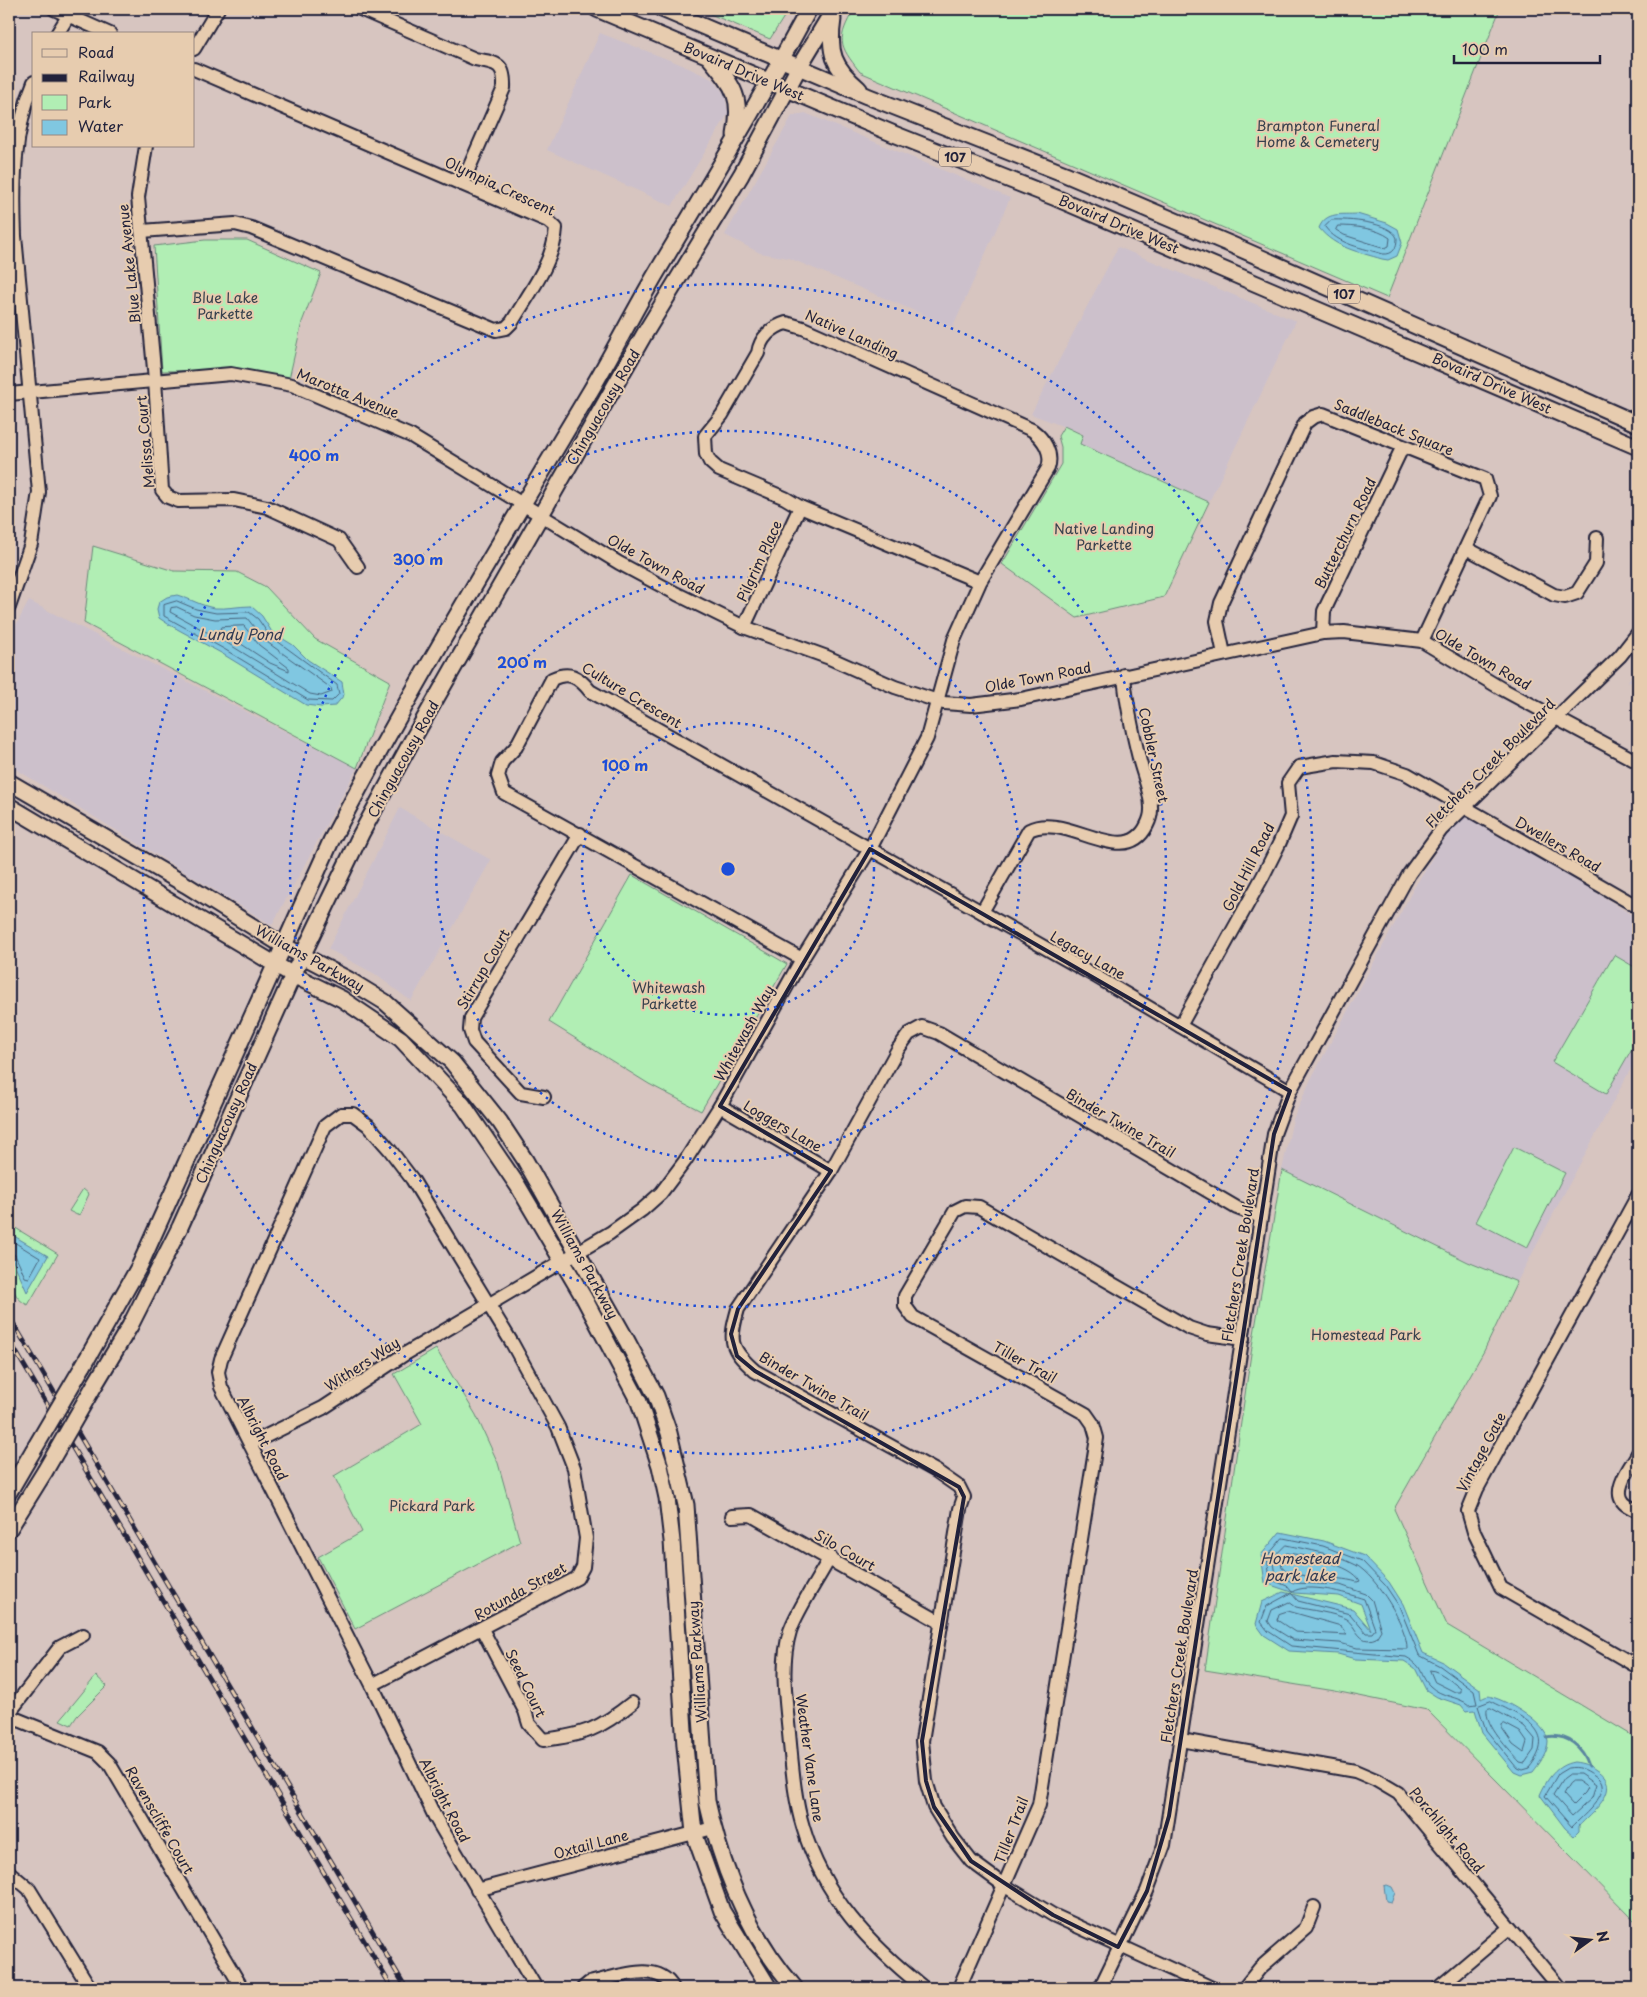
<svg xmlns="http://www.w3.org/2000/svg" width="1647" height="1997" viewBox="0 0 1647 1997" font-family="'Playpen Sans',sans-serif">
  <rect width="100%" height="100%" fill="#d7c5c0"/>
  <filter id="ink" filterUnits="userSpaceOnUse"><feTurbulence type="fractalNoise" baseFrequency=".02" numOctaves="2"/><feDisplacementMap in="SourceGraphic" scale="10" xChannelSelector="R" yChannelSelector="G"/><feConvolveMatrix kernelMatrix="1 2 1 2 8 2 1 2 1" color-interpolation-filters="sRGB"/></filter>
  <g filter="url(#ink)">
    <g fill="#ccc0cb">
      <path d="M600 33 680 64 714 80 725 95 728 114 672 206 547 150Z"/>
      <path d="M805 113 1010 198 953 327 789 258 760 253 725 235 792 116Z"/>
      <path d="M1118 247 1296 321 1209 502 1080 444 1083 434 1031 414Z"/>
      <path d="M29 601 357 768 272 925 9 765V638Z"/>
      <path d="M1638 668V687L1628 681Z"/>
      <path d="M1463 807 1638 919V1055L1517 1282 1468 1262 1282 1170 1293 1119 1311 1079 1414 888Z"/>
      <path d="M400 808 491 860 411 1001 375 974 328 949Z"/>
    </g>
    <g fill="#b1eeb4" stroke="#6a8878">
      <path d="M698 9H789L770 39Z"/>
      <path d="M854 9H1500L1387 298 860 72C838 44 837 40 854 9Z"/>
      <path d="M205 240H247L321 273 302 322 289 379 235 370 162 371 154 246Z"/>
      <path d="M1064 426 1083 435 1080 444 1209 502 1164 597 1077 618 1002 564 1061 464V447L1058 436Z"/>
      <path d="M93 546 174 571 237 572 266 587 315 639 390 681 357 768 84 623Z"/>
      <path d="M632 875 787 964 701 1111 649 1084 549 1022Z"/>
      <path d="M1614 955 1638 969V1038L1606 1094 1552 1062Z"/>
      <path d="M1514 1147 1565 1173 1527 1248 1476 1222Z"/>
      <path d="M1282 1170 1468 1262 1517 1282 1484 1351 1394 1509 1447 1625 1638 1739V1924L1427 1710 1335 1691 1205 1670 1253 1340Z"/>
      <path d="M83 1189 89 1194 80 1214 77 1215 69 1211Z"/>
      <path d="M9 1224 58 1254 28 1305C2 1295 9 1247 9 1224Z"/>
      <path d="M436 1349 476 1415 498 1463 520 1542 355 1629 318 1557 362 1532 334 1476 422 1424 394 1374Z"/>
      <path d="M96 1676 107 1686 77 1716 71 1725 60 1720Z"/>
    </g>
    <g fill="#80c7e1" stroke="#5a859f">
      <path d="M1357 214 1387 223 1398 229 1402 243 1397 256 1388 260 1382 259C1359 252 1335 248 1319 228 1326 211 1342 215 1357 214Z"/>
      <path d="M177 595C191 599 201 606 215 608 226 609 239 606 251 606L262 616 272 632 293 645 308 660 342 682 344 695 335 706 321 707 306 705 221 653 168 624 159 618 157 609 159 602 167 597Z"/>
      <path d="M9 1233 48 1256 27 1292 9 1252Z"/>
      <path d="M1280 1532 1324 1541 1364 1556 1389 1582 1403 1604 1423 1653 1443 1662 1480 1689 1481 1699C1485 1697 1488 1695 1492 1697 1508 1701 1547 1724 1548 1741 1548 1753 1539 1764 1533 1772L1521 1775 1514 1772 1482 1733 1475 1710 1466 1711 1461 1705 1437 1697 1426 1690 1415 1668 1404 1661 1355 1659 1338 1654 1289 1651 1264 1635 1256 1624 1262 1602 1283 1592 1353 1609 1371 1630 1361 1604 1339 1596 1294 1593 1265 1583 1261 1555Z"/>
      <path d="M1574 1762C1583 1763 1589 1765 1596 1770 1625 1788 1592 1812 1579 1826V1831L1574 1836 1565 1828 1540 1795C1547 1779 1556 1765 1574 1762Z"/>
      <path d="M1387 1885 1392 1887 1395 1893 1391 1902 1386 1901 1384 1886Z"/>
    </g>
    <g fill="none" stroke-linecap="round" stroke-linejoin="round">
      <g stroke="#48647d" stroke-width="1">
        <path d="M1332 220C1347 219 1391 222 1397 238 1397 247 1394 255 1383 254 1364 248 1338 245 1325 227Z"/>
        <path d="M1338 226C1354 226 1377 228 1390 238L1389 246 1385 248 1344 235 1336 230Z"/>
        <path d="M177 601 196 609 216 613 249 612 258 619 269 635 337 685 339 694 332 701 308 700 224 649 164 616V605Z"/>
        <path d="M177 607 194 615 215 619 247 618 264 640 331 688 332 692 321 696 310 694 227 643 170 612 171 608Z"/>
        <path d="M244 626 259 645 289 668V671L270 663 220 630 222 627Z"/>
        <path d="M9 1239 40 1258 29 1278 25 1277 15 1255 9 1253"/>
        <path d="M1283 1538 1323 1546 1362 1561 1385 1585 1399 1606 1419 1655 1440 1666 1474 1691 1477 1704 1469 1705C1458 1696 1441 1697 1430 1686 1418 1674 1426 1668 1406 1657L1291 1646 1268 1631 1261 1622 1267 1606 1291 1593 1298 1601 1350 1614 1366 1633H1372L1375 1629 1364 1599C1346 1593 1308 1582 1292 1592L1287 1586 1270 1579 1267 1557Z"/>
        <path d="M1286 1545C1309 1550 1335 1554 1356 1565 1376 1576 1408 1627 1407 1649L1357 1648 1340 1643 1293 1640 1272 1627 1268 1621 1272 1610 1289 1602 1296 1607C1309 1610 1335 1613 1346 1619 1357 1626 1358 1646 1376 1638L1381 1630 1372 1600 1366 1594 1340 1585 1294 1583 1276 1574 1273 1558Z"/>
        <path d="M1287 1553C1304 1555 1353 1565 1360 1581L1357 1582C1334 1575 1303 1581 1282 1568L1281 1561Z"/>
        <path d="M1288 1611 1341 1626 1347 1635 1295 1632 1277 1620 1279 1614Z"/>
        <path d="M1430 1670C1441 1671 1452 1682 1461 1689V1692H1455L1435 1682Z"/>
        <path d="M1491 1701C1522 1717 1560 1730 1529 1768L1522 1770 1517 1768 1486 1730 1478 1706Z"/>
        <path d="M1491 1708 1524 1726 1535 1739 1534 1750 1525 1763 1520 1762C1510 1751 1484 1725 1487 1709Z"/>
        <path d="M1505 1724 1520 1732 1527 1742 1524 1752 1513 1744 1502 1728V1725Z"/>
        <path d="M1568 1768C1579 1766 1585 1769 1594 1775 1618 1789 1583 1815 1572 1827L1545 1796 1558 1774Z"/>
        <path d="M1570 1774H1580L1596 1785 1592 1798 1572 1816 1553 1795 1563 1779Z"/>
        <path d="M1573 1781H1578L1588 1788 1585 1793 1573 1805 1563 1794 1569 1784Z"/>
      </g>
      <path stroke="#5a859f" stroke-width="3" d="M1546 1737C1567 1733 1583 1747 1589 1766"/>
      <defs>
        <g id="minor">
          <path d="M54 9 110 34"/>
          <path d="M360 9 475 59C498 63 505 64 504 88L462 184"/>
          <path d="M57 34 72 10"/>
          <path d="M194 49 218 9"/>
          <path d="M146 146 138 197 155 380 162 490 168 497 178 501 234 500 267 507 339 540 358 567"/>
          <path d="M142 231 235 224 251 228 496 330 506 328 512 322C529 293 554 262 556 228L548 221 194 69"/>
          <path d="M9 394 231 374 292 385 411 436 619 563 677 594 744 627 827 657 895 687 944 703 971 705 1021 699 1323 633 1344 632 1422 641 1502 689 1638 762"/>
          <path d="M1466 548 1554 595 1565 597 1577 593 1596 563 1597 538"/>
          <path d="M9 607 31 544 39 492 15 236C13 184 13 131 34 82"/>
          <path d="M744 627 800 507"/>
          <path d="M1323 633 1324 611 1402 448"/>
          <path d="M1224 654 1217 621 1221 603 1305 423 1313 417 1323 414 1485 479 1490 496 1422 641"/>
          <path d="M982 912 1029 830C1066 811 1125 871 1147 825 1149 821 1151 815 1151 810 1152 795 1144 777 1140 762 1133 734 1126 704 1124 675"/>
          <path d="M802 959 504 793 498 776 502 762 516 747 552 679C569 671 578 676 590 691L1097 977 1290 1091"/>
          <path d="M1180 1026 1263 876 1279 844 1291 816 1288 783 1299 767 1336 761 1374 763 1407 774 1638 907"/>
          <path d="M544 1097 521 1093 474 1042 470 1030 471 1018 580 834"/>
          <path d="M720 1106 831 1171"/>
          <path d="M1638 1195 1477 1489 1468 1511 1474 1532 1501 1588 1638 1667"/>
          <path d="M250 1444 323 1408 405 1354 610 1233 642 1210 661 1193 685 1161 720 1106 802 959 870 849 927 738 954 640 980 582 1048 468C1053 453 1044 439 1032 430L803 328 786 323C772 327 760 338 758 353L722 415 705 436 706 454 710 462 719 470 785 498 800 507 980 582"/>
          <path d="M1638 1453C1632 1465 1611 1490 1624 1503 1628 1507 1634 1509 1638 1511"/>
          <path d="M732 1516 751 1515 940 1622"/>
          <path d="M830 1557C819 1578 797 1610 790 1631 780 1664 786 1700 789 1733 792 1764 794 1798 803 1827 823 1896 870 1945 924 1988"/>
          <path d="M482 1629 525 1711 529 1724 543 1740C584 1735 600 1729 632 1703"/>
          <path d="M372 1685 577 1578 583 1567 586 1538 574 1468 558 1427 512 1343 412 1179 390 1150 368 1125 353 1114H341L325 1126 221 1359 218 1372 221 1387 372 1685 435 1817 536 1988"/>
          <path d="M9 1713 60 1647 83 1635"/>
          <path d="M9 1716 98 1752 109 1763 242 1988"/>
          <path d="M1181 1740 1355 1771 1376 1780 1398 1793 1560 1988"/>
          <path d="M9 1872 29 1889 90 1988"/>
          <path d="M477 1890 713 1828"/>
          <path d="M583 1988 589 1983C616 1978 657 1959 673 1988"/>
          <path d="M959 1988 1039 1805 1097 1438 1093 1424 1086 1414 913 1317 905 1306V1296L955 1211 965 1206 979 1207 1189 1328 1207 1334 1243 1339"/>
          <path d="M1100 1988 1147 1891 1164 1845 1274 1134 1290 1091 1409 874 1441 830 1620 656 1638 633"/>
          <path d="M1212 1988 1053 1915 1005 1886 971 1861 953 1838 934 1807 926 1781 922 1741 960 1509 964 1497 959 1487 936 1471 755 1371C729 1348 729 1341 738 1309L831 1171 898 1049 909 1034 922 1027 939 1033 1237 1208 1261 1217"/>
          <path d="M1244 1988 1260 1968 1306 1928 1314 1907"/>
          <path d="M1438 1988 1509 1928"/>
        </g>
        <g id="major">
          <path d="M597 9 894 134 1056 198 1638 447"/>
          <path d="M662 9 867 96 1065 174 1232 245 1638 424"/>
          <path d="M833 19C828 52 833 67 859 89"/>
          <path d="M709 57C733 86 743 96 735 135"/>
          <path d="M9 782 186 885 284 946 349 980 385 1002 452 1062 500 1122 525 1160 627 1341 656 1396 669 1433 686 1505 707 1801C722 1869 748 1935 795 1988"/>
          <path d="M9 806 293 975 342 999 401 1039 463 1105 518 1186 584 1298 639 1402 660 1466 667 1498 672 1541 685 1746 694 1833 722 1911 769 1988"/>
          <path d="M83 1366 140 1265 331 841C412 687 502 539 591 390 614 351 634 311 657 272 709 185 761 98 809 9"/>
          <path d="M94 1386 130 1326 180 1227 293 975 361 834 414 737 645 333 741 175 799 67 834 9"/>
          <path d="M9 1492 33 1451"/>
          <path d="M9 1529 45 1471"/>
        </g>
      </defs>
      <use href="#minor" stroke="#22223b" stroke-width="16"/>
      <use href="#major" stroke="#22223b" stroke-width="19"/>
      <use href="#minor" stroke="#e7ccaf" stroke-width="12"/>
      <use href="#major" stroke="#e7ccaf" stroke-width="15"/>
      <defs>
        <g id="rail">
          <path d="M9 1316 406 1988"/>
          <path d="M9 1340 392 1988"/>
        </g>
      </defs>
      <use href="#rail" stroke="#22223b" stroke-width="5"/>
      <use href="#rail" stroke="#e7ccaf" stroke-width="3" stroke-dasharray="9" stroke-linecap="butt"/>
      <defs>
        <g id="major-bridge">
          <path d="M33 1451 83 1366"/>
          <path d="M45 1471 94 1386"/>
        </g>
      </defs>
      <use href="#major-bridge" stroke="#22223b" stroke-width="19" stroke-linecap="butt"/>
      <use href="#major-bridge" stroke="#e7ccaf" stroke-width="15"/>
    </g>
  </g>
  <path fill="none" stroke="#22223b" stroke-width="4" stroke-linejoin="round" d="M870 849 1290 1091 1274 1134 1169 1816 1147 1891 1118 1947 1053 1915 971 1861 934 1807 926 1781 922 1741 964 1497 959 1487 755 1371 737 1356 731 1334 738 1309 831 1171 720 1106Z"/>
  <g fill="none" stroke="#1d4ed8" stroke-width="2.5" stroke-dasharray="2.5 5">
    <circle cx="728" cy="869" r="146"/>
    <circle cx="728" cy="869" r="292"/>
    <circle cx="728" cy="869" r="438"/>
    <circle cx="728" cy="869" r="585"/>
  </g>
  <g text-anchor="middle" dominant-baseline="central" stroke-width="4" stroke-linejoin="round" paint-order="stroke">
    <g fill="#e7ccaf" stroke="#5d555e" stroke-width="1">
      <rect x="939" y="147.5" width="32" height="19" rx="4"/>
      <rect x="1328" y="284.5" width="32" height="19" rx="4"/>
    </g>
    <g font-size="12" font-weight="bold" fill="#22223b">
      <text x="955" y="157">107</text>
      <text x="1344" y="294">107</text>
    </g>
    <g font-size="14" fill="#22223b" stroke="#e7ccaf">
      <text transform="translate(744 71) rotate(23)">Bovaird Drive West</text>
      <text transform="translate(500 186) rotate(25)">Olympia Crescent</text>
      <text transform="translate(1119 224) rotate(23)">Bovaird Drive West</text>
      <text transform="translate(129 264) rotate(-96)">Blue Lake Avenue</text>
      <text transform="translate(852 334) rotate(24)">Native Landing</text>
      <text transform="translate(1492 383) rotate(24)">Bovaird Drive West</text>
      <text transform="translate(348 393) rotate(22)">Marotta Avenue</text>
      <text transform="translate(603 407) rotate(-60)">Chinguacousy Road</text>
      <text transform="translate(1394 427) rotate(22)">Saddleback Square</text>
      <text transform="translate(145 442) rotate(-95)">Melissa Court</text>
      <text transform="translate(1345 533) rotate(-64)">Butterchurn Road</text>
      <text transform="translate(759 561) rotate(-65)">Pilgrim Place</text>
      <text transform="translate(656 564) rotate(29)">Olde Town Road</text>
      <text transform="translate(1483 659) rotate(30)">Olde Town Road</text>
      <text transform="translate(1038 677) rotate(-11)">Olde Town Road</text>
      <text transform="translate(632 695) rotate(31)">Culture Crescent</text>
      <text transform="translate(1154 755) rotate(78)">Cobbler Street</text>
      <text transform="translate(403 759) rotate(-61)">Chinguacousy Road</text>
      <text transform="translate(1490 763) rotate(-45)">Fletchers Creek Boulevard</text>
      <text transform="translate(1558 844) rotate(30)">Dwellers Road</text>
      <text transform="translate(1248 867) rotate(-63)">Gold Hill Road</text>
      <text transform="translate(1088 955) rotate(29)">Legacy Lane</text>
      <text transform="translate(310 958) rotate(29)">Williams Parkway</text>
      <text transform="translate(483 969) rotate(-60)">Stirrup Court</text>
      <text transform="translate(744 1033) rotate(-61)">Whitewash Way</text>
      <text transform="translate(226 1123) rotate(-66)">Chinguacousy Road</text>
      <text transform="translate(1121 1123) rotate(30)">Binder Twine Trail</text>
      <text transform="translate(783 1126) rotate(30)">Loggers Lane</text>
      <text transform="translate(1240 1255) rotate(-81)">Fletchers Creek Boulevard</text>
      <text transform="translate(585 1264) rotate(61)">Williams Parkway</text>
      <text transform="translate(1025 1362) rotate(29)">Tiller Trail</text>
      <text transform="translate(362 1364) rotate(-33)">Withers Way</text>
      <text transform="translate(814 1386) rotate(30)">Binder Twine Trail</text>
      <text transform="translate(263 1438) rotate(63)">Albright Road</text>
      <text transform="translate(1481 1452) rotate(-62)">Vintage Gate</text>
      <text transform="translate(845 1550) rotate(30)">Silo Court</text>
      <text transform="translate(520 1591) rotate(-29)">Rotunda Street</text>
      <text transform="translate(1179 1656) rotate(-81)">Fletchers Creek Boulevard</text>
      <text transform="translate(697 1662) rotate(-94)">Williams Parkway</text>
      <text transform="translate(526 1683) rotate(64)">Seed Court</text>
      <text transform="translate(810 1758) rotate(82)">Weather Vane Lane</text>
      <text transform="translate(445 1800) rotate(63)">Albright Road</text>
      <text transform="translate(160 1820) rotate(60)">Ravenscliffe Court</text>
      <text transform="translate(1011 1830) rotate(-69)">Tiller Trail</text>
      <text transform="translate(1447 1830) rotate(50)">Porchlight Road</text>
      <text transform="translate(591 1844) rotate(-15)">Oxtail Lane</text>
    </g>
    <g font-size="14" fill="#37414d" stroke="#e7ccaf">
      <text x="1318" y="125">Brampton Funeral<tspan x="1318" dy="16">Home &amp; Cemetery</tspan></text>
      <text x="225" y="297">Blue Lake<tspan x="225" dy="16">Parkette</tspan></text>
      <text x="1104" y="528">Native Landing<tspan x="1104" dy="16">Parkette</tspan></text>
      <text x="669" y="987">Whitewash<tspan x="669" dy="16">Parkette</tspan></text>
      <text x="1366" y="1334">Homestead Park</text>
      <text x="432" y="1505">Pickard Park</text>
    </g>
    <g font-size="15" font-style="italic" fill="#303b54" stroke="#e7ccaf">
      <text x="240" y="633">Lundy Pond</text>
      <text x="1300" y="1557">Homestead<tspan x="1300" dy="17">park lake</tspan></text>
    </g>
  </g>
  <circle cx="728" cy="869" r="8" fill="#1d4ed8" stroke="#e7ccaf" stroke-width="2.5"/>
  <g font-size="15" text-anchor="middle" font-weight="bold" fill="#1d4ed8" stroke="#e7ccaf" stroke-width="4" stroke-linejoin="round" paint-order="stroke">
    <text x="314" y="461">400 m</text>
    <text x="418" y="565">300 m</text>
    <text x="522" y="668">200 m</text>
    <text x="625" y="771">100 m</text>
  </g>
  <rect width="1647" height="1997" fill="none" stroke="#e7ccaf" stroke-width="30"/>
  <rect x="15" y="15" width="1617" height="1967" fill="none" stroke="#22223b" stroke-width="2" filter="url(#ink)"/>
  <rect x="32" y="32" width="162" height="115" fill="#e7ccaf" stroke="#988881"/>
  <rect x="42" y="49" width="25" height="8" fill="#e7ccaf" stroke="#988881"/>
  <text x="78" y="58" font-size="15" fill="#22223b">Road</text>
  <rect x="42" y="74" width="25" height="8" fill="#22223b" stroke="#988881"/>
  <text x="78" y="82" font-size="15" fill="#22223b">Railway</text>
  <rect x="42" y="95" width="25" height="15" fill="#b1eeb4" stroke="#988881"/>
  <text x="78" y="108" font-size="15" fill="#22223b">Park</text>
  <rect x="42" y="120" width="25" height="15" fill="#80c7e1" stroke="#988881"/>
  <text x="78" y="132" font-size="15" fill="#22223b">Water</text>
  <g transform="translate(1590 1940) rotate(75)" stroke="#e7ccaf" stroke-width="4" paint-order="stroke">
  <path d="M0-4L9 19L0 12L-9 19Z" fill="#22223b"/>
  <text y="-8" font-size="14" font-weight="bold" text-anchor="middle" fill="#22223b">N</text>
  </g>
  <path d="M1454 55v8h146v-8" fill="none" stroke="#22223b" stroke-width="2.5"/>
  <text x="1462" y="55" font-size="15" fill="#22223b" stroke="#e7ccaf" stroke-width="4" paint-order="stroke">100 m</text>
</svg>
